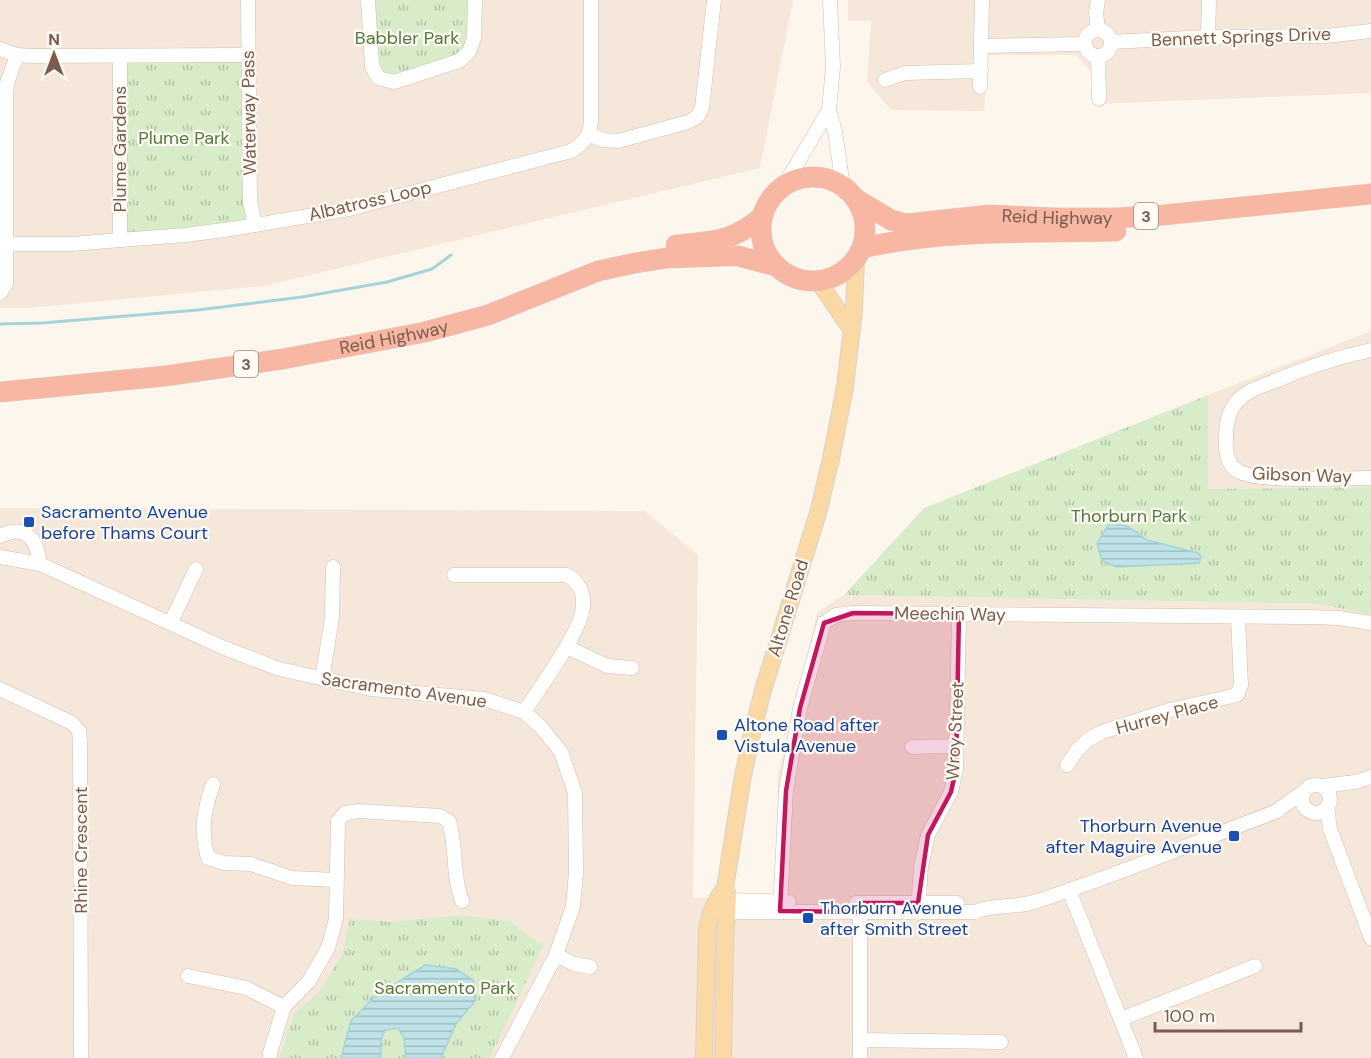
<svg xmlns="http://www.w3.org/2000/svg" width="1371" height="1058" viewBox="0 0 1371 1058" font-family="'DM Sans',sans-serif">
  <defs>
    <pattern id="park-tufts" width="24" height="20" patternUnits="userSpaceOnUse" patternTransform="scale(1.5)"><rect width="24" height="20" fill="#d8ecc9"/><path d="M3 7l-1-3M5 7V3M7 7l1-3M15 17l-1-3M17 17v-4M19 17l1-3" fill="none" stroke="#b4c2a5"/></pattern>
    <pattern id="water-rules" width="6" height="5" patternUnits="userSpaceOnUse" patternTransform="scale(1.5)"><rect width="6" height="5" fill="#bfe3e8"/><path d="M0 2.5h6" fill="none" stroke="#a0bbbe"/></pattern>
  </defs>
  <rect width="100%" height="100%" fill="#fdf6ec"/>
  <g fill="#f5e8da">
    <path d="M0 0H793L760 168 264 286 28 308H0Z"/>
    <path d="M848 0H1371V93L1093 104 1091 72 1076 55H988L984 111 891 110 867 82 871 21H848Z"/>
    <path d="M1371 331V487L1208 489V395Z"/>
    <path d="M0 508 645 511 698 555 693 898 777 895 778 775 817 613 844 595 1321 604 1371 615V1058H0Z"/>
  </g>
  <g fill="url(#park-tufts)">
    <path d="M368 0H475L469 52 394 82 378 78Z"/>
    <path d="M247 55 255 225 120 240V57Z"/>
    <path d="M1208 395V489L1371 487V615L1321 604 844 595 924 508Z"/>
    <path d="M460 915 509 921 543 946 490 1058H279L294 1014 320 991 343 953 350 919 394 922Z"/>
  </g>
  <g fill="url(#water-rules)" stroke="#a5d3da" stroke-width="1.5">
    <path d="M1109 524 1127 526 1147 540 1198 553 1201 557 1199 563 1117 567 1102 561 1097 543Z"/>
    <path d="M425 965 456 969 473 980 475 1001 456 1024 441 1058H406L404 1038 398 1028 385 1030 381 1040V1058H341L351 1021 374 997Z"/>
  </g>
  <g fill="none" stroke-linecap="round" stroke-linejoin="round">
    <path stroke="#a5d3da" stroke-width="3" d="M0 324 42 323 198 310 302 297 387 282 432 269 451 255"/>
    <defs>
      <g id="minor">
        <path d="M248 0 250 201 255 225"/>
        <path d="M368 0 372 66 378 78 394 82 459 61 469 52 474 38 475 0"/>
        <path d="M830 0 833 67 829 110 835 131 843 187"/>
        <path d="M1098 29 1096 13 1098 0"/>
        <circle cx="1098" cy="43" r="13"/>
        <path d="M1208 37 1209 0"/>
        <path d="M1111 42 1208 37 1326 36 1371 31"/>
        <path d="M981 46 1084 44"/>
        <path d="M0 49 17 55 32 56 247 55"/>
        <path d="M1098 56 1099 99"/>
        <path d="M120 57V240"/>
        <path d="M885 80 905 73 981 71"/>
        <path d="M980 87 982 0"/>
        <path d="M589 135 604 140 618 141 688 122 697 117 702 108 714 0"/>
        <path d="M783 187 829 110"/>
        <path d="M6 244H72L120 240 186 235 238 228 349 209 571 151C584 143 588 138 591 123V0"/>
        <path d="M0 293 6 284V95L7 83 17 55"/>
        <path d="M1371 350C1337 357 1307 367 1275 381 1262 386 1248 390 1238 400 1229 410 1226 425 1226 438 1225 450 1227 465 1238 471 1258 483 1345 478 1371 478"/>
        <path d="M0 536C27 523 37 540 40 564"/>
        <path d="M0 557 40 564 222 647 279 669 371 689 484 699 524 712 541 727 561 752 575 793 576 872 573 906 556 955 502 1058"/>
        <path d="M454 575H567C578 581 584 592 583 606 582 631 539 689 524 712"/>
        <path d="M171 622 196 569"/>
        <path d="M567 647 607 666 632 668"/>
        <path d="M322 679 332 618 333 567"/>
        <path d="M0 689 72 723 79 731 80 742 81 1058"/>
        <path d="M912 747 957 746"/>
        <path d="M1067 765 1078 749 1089 739 1102 732 1170 710 1237 695 1241 685 1238 617"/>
        <path d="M213 784C204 810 200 830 208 858L224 863 251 864 292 878 335 880"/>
        <circle cx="1316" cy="799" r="14"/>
        <path d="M1322 786 1355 782 1371 777"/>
        <path d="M1327 807 1330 829 1371 938"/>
        <path d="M1069 890 1136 1058"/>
        <path d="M728 900 789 902"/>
        <path d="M856 903H957"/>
        <path d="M780 911 786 791 800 708 824 623 836 615 853 613 1311 617 1339 618 1371 623"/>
        <path d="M727 912H975C993 904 1015 908 1034 902 1115 876 1195 842 1275 812L1302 793"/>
        <path d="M918 913 921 866 928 835 951 792 956 769 959 614"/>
        <path d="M556 955 574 964 590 967"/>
        <path d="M188 976 246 988 284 1007"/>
        <path d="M1121 1019 1255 966"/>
        <path d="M860 1040 1001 1042"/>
        <path d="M270 1058V1053L284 1007 309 981 328 948 336 919 338 821 345 813 359 811 440 816 449 821C457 847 452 875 462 901"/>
        <path d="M860 1058V904"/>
      </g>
      <g id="major">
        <path d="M818 281 851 329"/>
        <path d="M704 1058 707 930C709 916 716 898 725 888"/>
        <path d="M723 1058 725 944 728 896 725 888 742 781 750 742 763 690 818 513 831 459 845 387 854 310 856 259"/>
      </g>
      <g id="highway">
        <circle cx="813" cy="229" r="52"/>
        <path id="s1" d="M856 199 891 220 906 224 989 215 1055 218H1116L1163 215 1371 194"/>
        <path d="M676 245C715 241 732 242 763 216"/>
        <path d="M862 248C945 229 1032 233 1116 231"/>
        <path id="s2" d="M0 392 165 376 283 359 425 332 488 315 598 271 635 263 667 258 725 256H738L776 266"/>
      </g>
    </defs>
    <use href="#minor" stroke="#d1beb0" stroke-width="15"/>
    <use href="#major" stroke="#dad1cd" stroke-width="18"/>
    <use href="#highway" stroke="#dad1cd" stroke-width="21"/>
    <use href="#minor" stroke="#fff" stroke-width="14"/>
    <use href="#major" stroke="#fbd9a5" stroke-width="16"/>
    <use href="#highway" stroke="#f7b7a3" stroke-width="20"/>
  </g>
  <path fill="#c2185b" fill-opacity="0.2" stroke="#c2185b" stroke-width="4.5" stroke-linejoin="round" d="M853 613 959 614 956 769 951 792 928 835 918 903H860L861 912 780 911 786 791 800 708 824 623Z"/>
  <g fill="#1a4fb4" stroke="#fffaf3" stroke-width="2">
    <rect x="23" y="516" width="12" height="12" rx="3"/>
    <rect x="716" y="729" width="12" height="12" rx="3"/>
    <rect x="1228" y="830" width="12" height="12" rx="3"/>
    <rect x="802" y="912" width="12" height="12" rx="3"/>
  </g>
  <g text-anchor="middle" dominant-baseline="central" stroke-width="4.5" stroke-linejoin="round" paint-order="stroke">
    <g fill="#fffaf3" stroke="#a28b7f" stroke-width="1.5">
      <rect x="1134" y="203" width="24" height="26" rx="4.5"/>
      <rect x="234" y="351" width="24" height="26" rx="4.5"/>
    </g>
    <g font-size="16" font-weight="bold" fill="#7a5c4d">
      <text x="1146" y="216">3</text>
      <text x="246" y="364">3</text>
    </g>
    <g font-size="18" fill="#7a5c4d" stroke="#fffaf3">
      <text transform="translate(1241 37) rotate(-2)">Bennett Springs Drive</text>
      <text transform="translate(249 113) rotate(-91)">Waterway Pass</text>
      <text transform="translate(120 149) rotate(-90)">Plume Gardens</text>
      <text transform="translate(370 201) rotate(-13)">Albatross Loop</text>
      <text stroke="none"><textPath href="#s1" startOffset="208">Reid Highway</textPath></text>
      <text stroke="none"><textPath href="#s2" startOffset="398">Reid Highway</textPath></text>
      <text transform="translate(1302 475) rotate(2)">Gibson Way</text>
      <text transform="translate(788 608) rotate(-73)">Altone Road</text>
      <text transform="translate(950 614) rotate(1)">Meechin Way</text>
      <text transform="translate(404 690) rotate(8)">Sacramento Avenue</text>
      <text transform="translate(1167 715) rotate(-15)">Hurrey Place</text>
      <text transform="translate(955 731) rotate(-87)">Wroy Street</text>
      <text transform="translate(81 850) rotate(-90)">Rhine Crescent</text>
    </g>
    <g font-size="18" fill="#537a41" stroke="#fffaf3">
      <text x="407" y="38">Babbler Park</text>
      <text x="184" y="138">Plume Park</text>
      <text x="1129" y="516">Thorburn Park</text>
      <text x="445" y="988">Sacramento Park</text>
    </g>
    <g font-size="18" fill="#164399" stroke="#fffaf3" text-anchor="start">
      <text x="41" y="512">Sacramento Avenue<tspan x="41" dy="21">before Thams Court</tspan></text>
      <text x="734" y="725">Altone Road after<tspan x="734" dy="21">Vistula Avenue</tspan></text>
      <text x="1222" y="826" text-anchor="end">Thorburn Avenue<tspan x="1222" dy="21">after Maguire Avenue</tspan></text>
      <text x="820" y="908">Thorburn Avenue<tspan x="820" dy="21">after Smith Street</tspan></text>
    </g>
  </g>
  <g transform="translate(54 54)" stroke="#fffaf3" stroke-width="4.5" paint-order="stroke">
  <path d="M0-4.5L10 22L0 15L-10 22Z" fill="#7a5c4d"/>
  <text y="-9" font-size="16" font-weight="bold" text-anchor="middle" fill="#7a5c4d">N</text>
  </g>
  <path d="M1155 1022v9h146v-9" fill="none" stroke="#7a5c4d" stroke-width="3"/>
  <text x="1164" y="1022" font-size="18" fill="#7a5c4d" stroke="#fffaf3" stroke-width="4.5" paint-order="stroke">100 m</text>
</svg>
